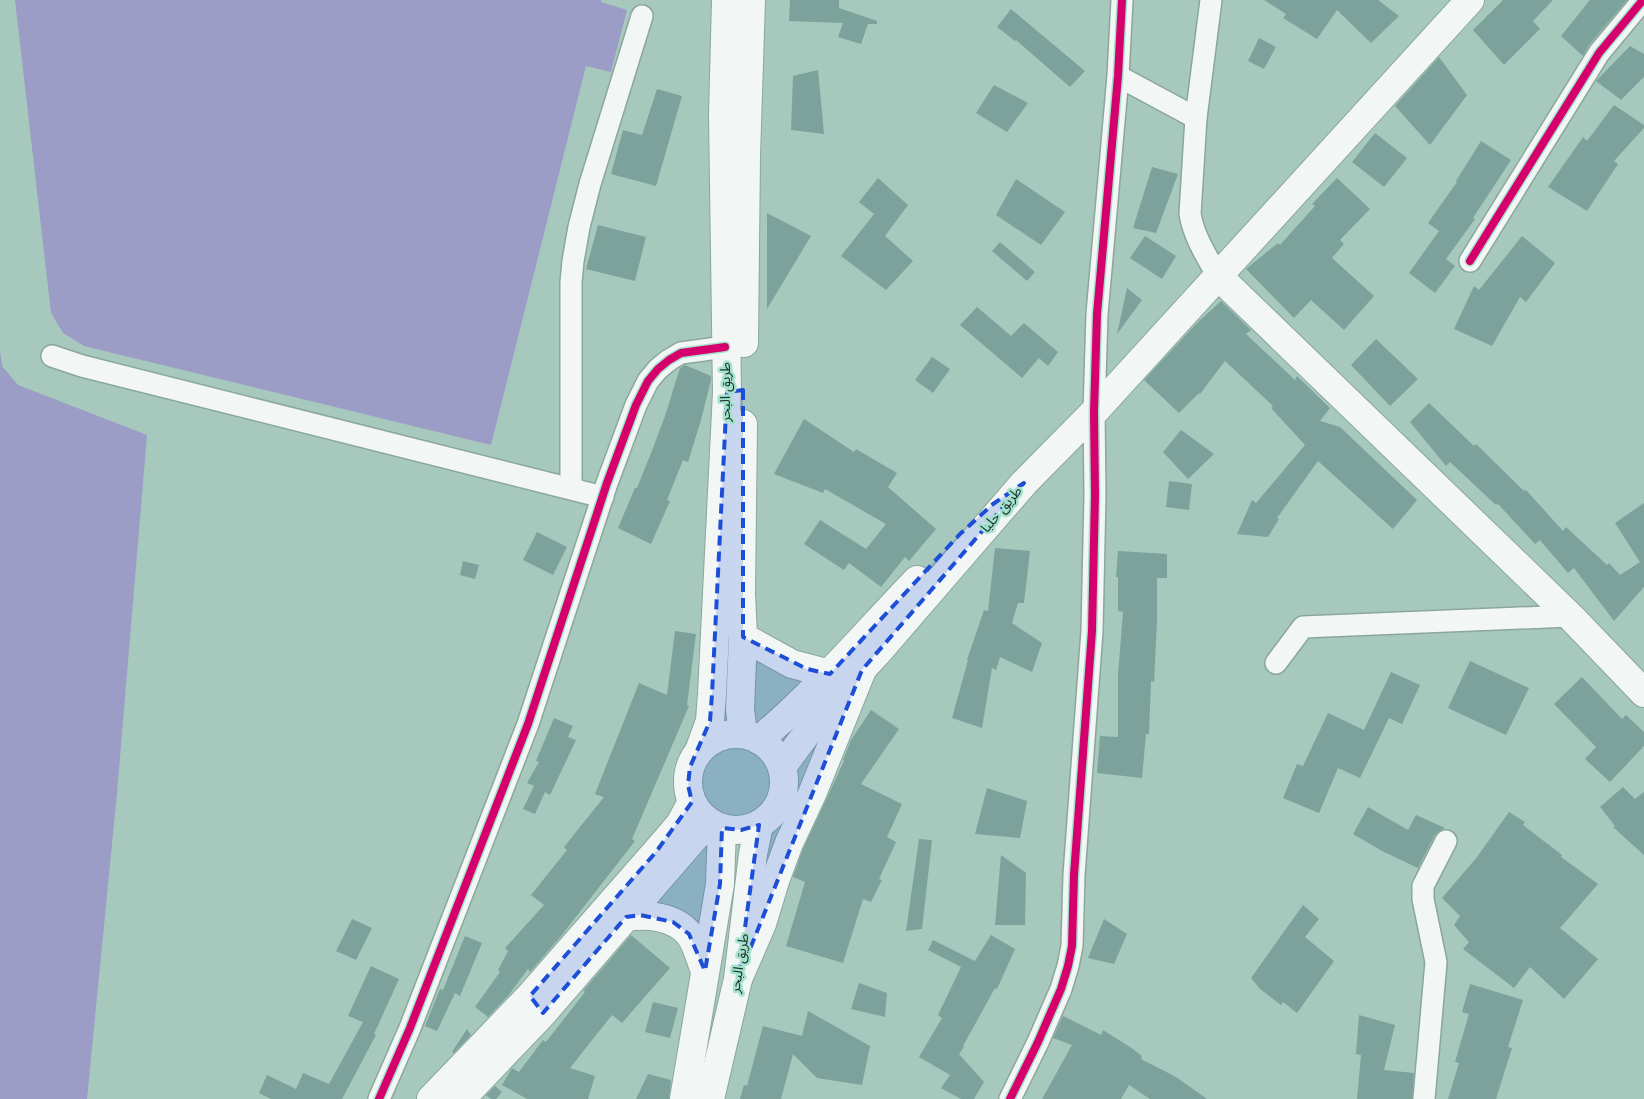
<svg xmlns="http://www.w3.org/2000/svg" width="1644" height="1099" viewBox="0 0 1644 1099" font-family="Quicksand,'Noto Sans Arabic',sans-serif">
  <rect width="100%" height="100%" fill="#a6c8bd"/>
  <g fill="#9b9dc7">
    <path d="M15 0H601V2L627 10 611 72 586 66 491 445 84 346 63 333 51 313Z"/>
    <path d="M0 351 2 366 18 385 147 435 117 793 87 1099H0Z"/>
  </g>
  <g fill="#7da29c">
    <path d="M790 0H839V8L877 21V24H868L861 44 838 37 843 23 789 21Z"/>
    <path d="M1264 0H1378L1399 16 1371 43 1337 10 1317 39 1283 18 1286 14Z"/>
    <path d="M1503 0H1553L1533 21 1540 29 1504 65 1473 30Z"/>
    <path d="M1590 0H1627L1589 45 1583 56 1561 36Z"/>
    <path d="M1011 9 1085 71 1070 87 1016 40 1015 41 997 27Z"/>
    <path d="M1259 38 1276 47 1264 69 1248 61Z"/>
    <path d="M1630 46 1644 54V77L1621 100 1596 81Z"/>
    <path d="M1439 57 1467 95 1430 145 1395 106Z"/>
    <path d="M818 70 824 134 791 130 793 76Z"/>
    <path d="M994 85 1028 103 1007 132 976 113Z"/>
    <path d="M657 89 682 96 656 186 611 174 623 130 642 135Z"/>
    <path d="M1614 105 1644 125V128L1614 161 1618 164 1587 211 1548 187 1583 137 1587 141Z"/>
    <path d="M1375 133 1407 158 1384 187 1352 162Z"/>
    <path d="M1481 141 1511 160 1473 218 1475 219 1446 259 1455 266 1435 293 1409 273 1439 231 1428 223 1457 182 1456 181Z"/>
    <path d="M1152 167 1178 174 1156 233 1133 228Z"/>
    <path d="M878 178 908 205 885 236 913 261 886 290 841 256 874 214 859 202Z"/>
    <path d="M1337 178 1370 209 1340 240 1344 244 1332 258 1374 296 1344 330 1311 300 1294 318 1246 269 1278 243 1280 245 1315 206 1312 204Z"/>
    <path d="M1016 179 1065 212 1041 245 996 215Z"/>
    <path d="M767 213 811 236 767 309Z"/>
    <path d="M598 225 646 237 635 281 586 269Z"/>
    <path d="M1145 236 1176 256 1162 279 1130 258Z"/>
    <path d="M1522 236 1555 263 1526 302 1520 297 1492 346 1454 329 1474 286 1479 290Z"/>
    <path d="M1000 242 1035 272 1027 281 992 251Z"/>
    <path d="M1127 288 1142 300 1117 334Z"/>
    <path d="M1221 301 1251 330 1246 334 1295 380 1297 376 1330 408 1320 421 1340 427 1417 500 1393 529 1318 461 1277 518 1279 519 1268 537 1237 534 1252 500 1256 503 1305 445 1271 408 1273 406 1225 361 1200 394 1199 393 1179 413 1144 380 1196 324Z"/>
    <path d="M977 307 1011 336 1024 323 1058 352 1048 366 1039 358 1022 378 960 325Z"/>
    <path d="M1376 339 1418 379 1390 406 1351 365Z"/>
    <path d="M932 357 950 369 933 393 915 380Z"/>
    <path d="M685 365 711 376V380L701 420 688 462 683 460 667 500 670 501 651 544 618 528 635 488H637L653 448 665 416 680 368Z"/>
    <path d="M1429 403 1474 446 1476 444 1524 491 1526 490 1563 531 1566 527 1607 565 1609 563 1620 575 1640 562 1615 523 1644 503V587L1614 621 1574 568 1568 573 1540 540 1535 544 1498 504 1496 505 1450 462 1446 466 1410 422Z"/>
    <path d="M804 419 854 452 856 449 897 473 888 487 936 529 909 561 905 557 881 587 849 563 844 570 804 544 820 520 866 549 886 524 825 489 823 493 774 474Z"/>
    <path d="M1181 430 1214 454 1188 479 1163 452Z"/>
    <path d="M1169 481 1192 484 1189 510 1166 507Z"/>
    <path d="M537 532 567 547 553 575 523 560Z"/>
    <path d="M995 548 1030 551 1024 603H1018L1012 623 1042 643 1032 672 1000 657 996 670 992 668 982 728 952 718 968 660H967L984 610 988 611Z"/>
    <path d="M1118 551 1167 554V578H1157V621L1154 682 1151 681 1149 734H1146L1142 778 1097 773 1100 736 1118 737V675L1123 612 1118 611V577H1116Z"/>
    <path d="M463 561 479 565 475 579 460 575Z"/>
    <path d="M675 631 696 634 687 705 689 706 632 839 635 841 561 936 530 972 528 969 508 996 488 1017 475 1007 500 972 498 970 508 951 505 948 544 905 531 895 567 850 564 847 604 797 595 794 639 683 667 695Z"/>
    <path d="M1470 661 1529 688 1506 735 1448 708Z"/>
    <path d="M1391 672 1420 685 1402 724 1389 718 1360 778 1338 768 1319 813 1283 798 1297 764 1303 766 1328 713 1364 730Z"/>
    <path d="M1582 677 1622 719 1626 715 1644 732V746L1610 782 1585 759 1596 747 1554 704Z"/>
    <path d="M871 710 899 729 861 784 902 804 887 837 896 842 879 879 882 880 871 902 863 899 843 963 786 946 805 882 793 877 803 849 844 761 843 760 851 740Z"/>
    <path d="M554 718 573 726 568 737 576 740 550 795 545 792 535 814 523 809 534 786 527 783 539 762 536 761Z"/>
    <path d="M1623 787 1635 799 1644 792V855L1613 827 1615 826 1600 807Z"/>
    <path d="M987 788 1027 801 1020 838 975 834Z"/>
    <path d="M1368 807 1408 830 1416 815 1445 828 1439 831 1435 835 1418 868 1382 851 1353 834Z"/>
    <path d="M1509 812 1525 822 1523 825 1562 855 1561 857 1598 884 1560 928 1598 959 1564 999 1530 967 1514 988 1463 949 1469 942 1454 925 1460 916 1442 898 1477 857Z"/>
    <path d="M919 839 932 840 922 929 906 931Z"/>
    <path d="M1001 855 1026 873 1025 925H995Z"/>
    <path d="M1303 905 1319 919 1305 937 1334 961 1297 1013 1283 1002 1281 1005 1260 989 1251 978Z"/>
    <path d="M352 919 372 928 356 960 336 951Z"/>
    <path d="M1104 919 1127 934 1114 964 1088 958Z"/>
    <path d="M631 935 670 968 622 1023 612 1015 570 1068 595 1076 588 1099H527L502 1085 512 1068 519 1072 543 1040 546 1042 585 992 583 991Z"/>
    <path d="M991 935 1015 949 997 989 995 988 963 1046 964 1047 959 1054 984 1082 974 1099H961L941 1088 950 1075 919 1057 942 1018 938 1015 961 967 928 950 933 940 975 961Z"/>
    <path d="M465 936 482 943 460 996 455 993 437 1031 425 1026 440 989 443 990Z"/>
    <path d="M371 966 399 979 374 1034 376 1035 342 1099H271L259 1093 267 1075 296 1089 303 1073 329 1084 363 1022 348 1016Z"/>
    <path d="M859 983 887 993 885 1017 851 1009Z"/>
    <path d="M1470 984 1523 1000 1508 1047 1512 1048 1496 1099H1448L1459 1063 1455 1062 1469 1014 1462 1012Z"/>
    <path d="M653 1002 678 1008 670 1038 645 1032Z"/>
    <path d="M808 1011 870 1046 862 1085 817 1078 793 1054 781 1099H740L744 1085 747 1086 763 1026 802 1036Z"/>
    <path d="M1359 1015 1395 1025 1384 1070 1414 1073 1412 1099H1357L1361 1055 1356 1054Z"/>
    <path d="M1063 1016 1101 1035 1103 1030 1130 1047 1142 1056 1141 1059 1176 1077 1207 1099H1150L1129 1085 1121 1099H1042L1072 1045 1053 1038Z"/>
    <path d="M467 1029 471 1035 454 1053 452 1052Z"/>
    <path d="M648 1074 671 1080 669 1099H636Z"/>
    <path d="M495 1086 502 1092 496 1099H491L486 1095Z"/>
  </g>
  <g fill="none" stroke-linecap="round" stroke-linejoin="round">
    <defs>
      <g id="minor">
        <path d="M1211 0 1196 118 1190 214C1194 237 1206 255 1217 275"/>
        <path d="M1118 76 1196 118"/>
        <path d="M1470 261 1599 53 1643 0"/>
        <path d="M52 356 82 366 603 497"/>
        <path d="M571 488V282L573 261 579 227 590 184 642 16"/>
        <path d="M1276 663 1303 627 1570 616"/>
        <path d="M379 1099 410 1028 528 724 607 483 636 405 648 381 658 369 669 360 681 353 725 347"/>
        <path d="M1010 1099 1038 1042 1061 989 1068 966 1072 946 1074 875 1092 631 1095 495 1094 412 1097 314 1118 76 1122 0"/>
        <path d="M1424 1099 1436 962 1423 899V886L1446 841"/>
      </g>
      <g id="major">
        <path d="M1217 275 1570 616 1644 693"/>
        <path d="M759 740C817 691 865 634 917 580"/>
        <path d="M782 767 824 710 877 653 1024 483 1094 412 1470 0"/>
        <path d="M431 1099 530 996 656 852 680 824 692 802"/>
        <path d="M461 1099 543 1013 695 837 711 823"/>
      </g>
      <g id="highway">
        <path d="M744 343 746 156 751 0"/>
        <path d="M743 637 792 664 830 674"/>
        <path d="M743 734 740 709 743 637 741 593 743 424"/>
        <circle cx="736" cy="782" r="48"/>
        <path d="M699 751 710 721 712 694 727 392 723 115 726 0"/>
        <path d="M626 917C647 914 674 916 689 934 697 944 700 959 705 971"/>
        <path d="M738 979 762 924 775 881 789 843 812 794 862 670"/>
        <path d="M684 1099 720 884 722 828"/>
        <path d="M710 1099 738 979 753 854 759 825"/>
      </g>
    </defs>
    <use href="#minor" stroke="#8ba69d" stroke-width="24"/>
    <use href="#major" stroke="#8ba69d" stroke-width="30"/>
    <use href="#highway" stroke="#8ba69d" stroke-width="30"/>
    <use href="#minor" stroke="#f2f7f5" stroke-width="21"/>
    <use href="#major" stroke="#f2f7f5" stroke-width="28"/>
    <use href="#highway" stroke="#f2f7f5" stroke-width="28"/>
    <defs>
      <g id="cycleway">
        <path d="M1470 261 1599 53 1643 0"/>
        <path d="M379 1099 410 1028 528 724 607 483 636 405 648 381 658 369 669 360 681 353 725 347"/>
        <path d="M1010 1099 1038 1042 1061 989 1068 966 1072 946 1074 875 1092 631 1095 495 1094 412 1097 314 1118 76 1122 0"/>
      </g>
    </defs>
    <use href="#cycleway" stroke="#a5e2ce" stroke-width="11"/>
    <use href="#cycleway" stroke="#d6006c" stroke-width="8"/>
  </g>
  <path fill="#1d4ed8" fill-opacity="0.2" stroke="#1d4ed8" stroke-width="4" stroke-dasharray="10 6" stroke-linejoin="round" d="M743 390V637L807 669 830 674 960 534 993 504 1024 483 862 670 738 979 759 825 741 830 722 828 720 884 705 971 689 934 673 922 640 915 626 917 543 1013 530 996 656 852 692 802 688 785 690 767 710 721 712 694 727 392Z"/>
  <g text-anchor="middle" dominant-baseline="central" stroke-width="5" stroke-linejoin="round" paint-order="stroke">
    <g font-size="14" fill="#1b342c" stroke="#a5e2ce">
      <text transform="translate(725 392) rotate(-90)">طريق البحر</text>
      <text transform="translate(1001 509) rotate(-50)">طريق حلبا</text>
      <text transform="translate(739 963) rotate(-81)">طريق البحر</text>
    </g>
  </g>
</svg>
